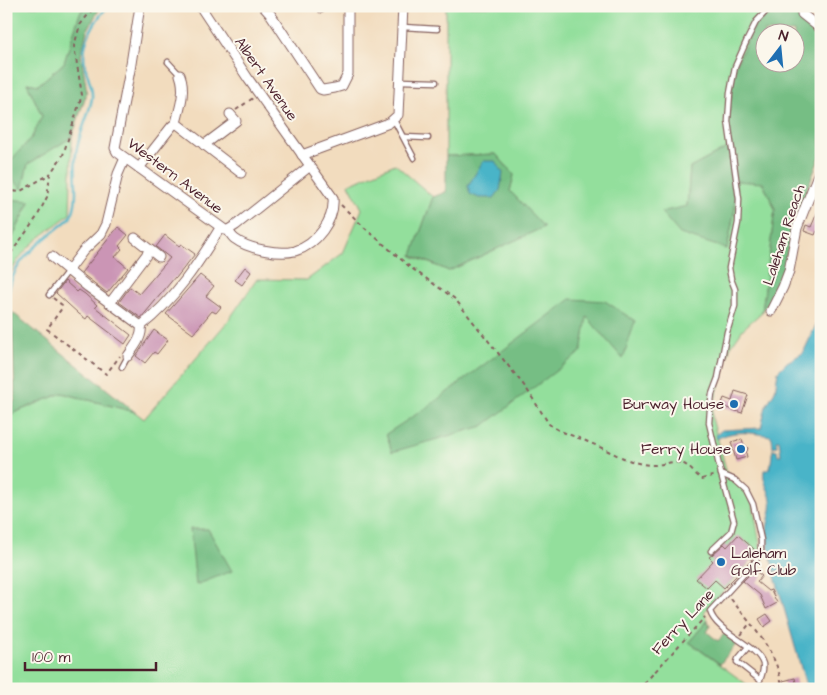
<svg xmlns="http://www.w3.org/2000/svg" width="827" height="695" viewBox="0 0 827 695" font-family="'Architects Daughter',sans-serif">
  <rect width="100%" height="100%" fill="#fbf7ec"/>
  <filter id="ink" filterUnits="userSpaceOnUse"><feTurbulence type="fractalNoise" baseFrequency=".02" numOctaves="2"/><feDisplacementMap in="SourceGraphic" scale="10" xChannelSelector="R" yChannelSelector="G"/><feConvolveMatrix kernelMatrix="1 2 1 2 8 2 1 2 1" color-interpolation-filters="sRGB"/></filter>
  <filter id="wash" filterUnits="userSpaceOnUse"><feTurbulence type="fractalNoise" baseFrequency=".0096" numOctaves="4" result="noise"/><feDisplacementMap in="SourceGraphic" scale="20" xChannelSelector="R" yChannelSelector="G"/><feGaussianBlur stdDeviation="1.12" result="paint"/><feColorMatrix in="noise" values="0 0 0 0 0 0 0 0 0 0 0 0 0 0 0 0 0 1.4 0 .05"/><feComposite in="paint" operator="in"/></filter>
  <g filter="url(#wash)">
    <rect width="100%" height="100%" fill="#f2dcbe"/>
    <g fill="#93df9c" stroke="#6e7f64">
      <path d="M6 6H84L79 16 64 63 38 85 27 83 42 116 32 137 6 166Z"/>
      <path d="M446 6H767L756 22 731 146 690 168 687 207 662 212 727 249 735 208 736 180 763 182 775 209 762 312 743 329 730 348 713 407 712 418 727 473 746 490 753 504 761 550 704 612 708 620 689 642 753 689H6V417L9 415 62 393 135 412 144 419 228 321 257 279 307 280 343 253 362 209 349 184 395 164 433 197 412 256 449 271 543 227 510 191 514 175 496 154 446 156Z"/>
      <path d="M72 137 70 214C41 237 19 248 6 284V251L30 202 6 199V171L21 188 28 164Z"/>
    </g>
    <g fill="#76be84" stroke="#606e58" fill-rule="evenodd">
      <path d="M84 6H101L87 31 81 55 87 92 72 137 28 164 22 189 6 171V166L32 137 42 116 27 83 38 85 64 63 79 16Z"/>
      <path d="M767 6H797L793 12 821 33V154L792 227 780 286 762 312 775 209 763 183 736 181 735 208 727 249 680 234 661 212 687 206 690 168 731 146 728 121 735 67 756 22ZM764 32H794V62H764Z"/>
      <path d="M496 154 514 175 510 191 544 227 449 271 412 255 433 197 446 192V156Z"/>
      <path d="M6 199 30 201 6 251Z"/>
      <path d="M571 299 605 301 635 321 623 359 587 317 581 352 483 426 392 452 386 434 429 406Z"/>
      <path d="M12 312 135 412 62 393 9 415 15 399Z"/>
      <path d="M190 529H208L232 571 196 585Z"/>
      <path d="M708 620 710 627 707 632 718 641 725 633 738 642 720 664 689 642Z"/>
    </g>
    <g fill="#4ab4c8" stroke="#4a6a7a">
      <path d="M483 161H495L503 173 500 190 494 198H479L470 194 468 186Z"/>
      <path d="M821 301V689H807L774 573 784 571 783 566H781V570L774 571C771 558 767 544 767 531 767 521 773 511 771 500 769 488 762 483 764 470H768L770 468 773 449 777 450 778 455H781L779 440H776L777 446 773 447 772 438 771 436C752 433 734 429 717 439L716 435 722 430 761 428 766 406 775 391 778 371 787 362 803 353 817 323V308Z"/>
    </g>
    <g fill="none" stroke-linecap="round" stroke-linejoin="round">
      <path stroke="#4ab4c8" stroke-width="2.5" d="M6 303C12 256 37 247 70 218 81 200 73 174 76 154 78 135 89 117 92 98 93 86 87 76 85 65 80 43 94 22 108 6"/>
    </g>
    <g id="blocks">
      <g fill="#cb95b5">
        <path d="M821 204V233L817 231 815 235 804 231 806 225 811 227Z"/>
        <path d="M118 227 128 235 119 246 122 249 115 257 128 268 107 293 81 273Z"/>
        <path d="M165 235 179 246 181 244 195 254 176 278 175 277 141 318 119 302 130 287 139 294 170 258 156 247Z"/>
        <path d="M245 267 251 272 242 285 235 280Z"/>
        <path d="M200 275 214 286 206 296 221 307 216 313 212 311 193 334 166 314Z"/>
        <path d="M65 281 77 292 79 290 85 294 97 305 95 307 131 335 125 344 88 316 86 319 79 314 56 293Z"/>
        <path d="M154 330 168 340 157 354 154 352 145 363 136 356Z"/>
        <path d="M735 391 748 395 742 413 721 406 724 398 732 401Z"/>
        <path d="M742 439 743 443 748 448 746 453 747 457 736 460 731 442Z"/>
        <path d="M738 535 754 549 747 556 752 560 724 588 715 580 707 588 696 579 713 561 709 557 712 555 724 544 727 547Z"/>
        <path d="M754 570 762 576 757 582 768 591 771 590 777 603 766 609 760 595 743 581Z"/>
        <path d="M767 614 772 621 764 627 759 619Z"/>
        <path d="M795 678 797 687 785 689 783 681Z"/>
      </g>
    </g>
  </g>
  <g filter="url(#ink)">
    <use href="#blocks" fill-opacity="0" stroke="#85615e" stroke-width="1"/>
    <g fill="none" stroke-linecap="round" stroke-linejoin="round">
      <defs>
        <g id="service">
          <path d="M320 6 321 10"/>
          <path d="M267 9 275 6"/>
          <path d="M403 27 437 29"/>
          <path d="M168 62 180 75"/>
          <path d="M400 81 436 82"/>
          <path d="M394 120 414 158"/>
          <path d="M404 137 428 138"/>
          <path d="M49 295 68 271"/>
          <path d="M122 367 128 356"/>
          <path d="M721 474 735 480 746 490 753 504 761 540V550L755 562 710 611C716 633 757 644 763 664 764 670 762 675 760 680L737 662 738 659 748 647"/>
          <path d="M711 551 731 532 734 521 721 474 709 423 710 409 712 394 718 378 727 332 735 306V289L731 279 729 268 738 223 739 199 728 121 730 93 735 67 747 40 756 22 771 6"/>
        </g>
        <g id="minor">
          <path d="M140 6 130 70 115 148 117 152 225 230H228L236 225 310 166"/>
          <path d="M200 6 249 80 333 198C335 220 316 245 295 251 279 255 248 249 235 239 232 237 230 233 228 230"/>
          <path d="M263 6 271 15 320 89 323 90 335 88 342 86 348 74V6"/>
          <path d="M802 6V14L821 29"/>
          <path d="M176 123C180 107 186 91 180 75"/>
          <path d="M204 145 236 121 230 114"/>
          <path d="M302 155 389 123 398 115 403 6"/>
          <path d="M139 168 172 126 176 123 241 173"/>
          <path d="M135 238 159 257"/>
          <path d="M52 257 88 287 141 326C143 337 134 347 128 356"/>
          <path d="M68 271 83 251 101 234 106 224 118 174 125 158"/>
          <path d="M110 303 150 250"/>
          <path d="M771 311 783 287 789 271 797 228 821 167"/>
          <path d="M141 326C174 300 198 264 220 228"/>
        </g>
      </defs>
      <use href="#service" stroke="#85615e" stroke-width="7"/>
      <use href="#minor" stroke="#85615e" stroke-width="11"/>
      <g stroke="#85615e" stroke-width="2" stroke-dasharray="4 4" stroke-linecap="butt">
        <path d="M236 110 253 98"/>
        <path d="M6 190 19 192 50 174"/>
        <path d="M341 205 366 229 410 267 455 299 526 388 549 424C560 433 576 436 588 442 609 450 627 463 650 465 660 466 672 460 681 463 688 464 695 475 702 479L716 475"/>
        <path d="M6 260 37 217 47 197 50 174 63 155 82 95 74 46 80 25 95 6"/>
        <path d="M53 298 62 305V308L47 329 106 374 120 356"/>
        <path d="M731 599C752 626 779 653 782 689"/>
        <path d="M741 635 750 623"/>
        <path d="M639 689 705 617"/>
      </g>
      <use href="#service" stroke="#fff" stroke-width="4.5"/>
      <use href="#minor" stroke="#fff" stroke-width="9"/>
    </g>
  </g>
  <g fill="#1f6fb2" stroke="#fbf7ec" stroke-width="2">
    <circle cx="734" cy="404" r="5"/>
    <circle cx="741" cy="449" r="5"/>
    <circle cx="721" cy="562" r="5"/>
  </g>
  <g text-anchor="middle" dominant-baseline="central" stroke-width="4" stroke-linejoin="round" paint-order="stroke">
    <g font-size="15" fill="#4a1f2b" stroke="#fbf7ec">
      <text transform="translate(266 79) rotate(55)">Albert Avenue</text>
      <text transform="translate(175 176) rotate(37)">Western Avenue</text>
      <text transform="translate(784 235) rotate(-72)">Laleham Reach</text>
      <text transform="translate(683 622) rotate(-47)">Ferry Lane</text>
    </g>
    <g font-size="15" fill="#4a1f2b" stroke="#fbf7ec" text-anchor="end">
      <text x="724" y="404">Burway House</text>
      <text x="731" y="449">Ferry House</text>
      <text x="731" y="553" text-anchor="start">Laleham<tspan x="731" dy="17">Golf Club</tspan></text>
    </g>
  </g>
  <rect width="827" height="695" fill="none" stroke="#fbf7ec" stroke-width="25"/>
  <g transform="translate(780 48) rotate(16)"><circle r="24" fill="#fbf7ec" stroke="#b4a19f"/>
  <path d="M0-4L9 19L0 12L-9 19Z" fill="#1f6fb2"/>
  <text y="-8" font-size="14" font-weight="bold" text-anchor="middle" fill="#4a1f2b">N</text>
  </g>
  <path d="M25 662v8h131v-8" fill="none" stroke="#4a1f2b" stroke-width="2.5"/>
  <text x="32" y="662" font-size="15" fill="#4a1f2b" stroke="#fbf7ec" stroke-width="4" paint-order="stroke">100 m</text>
</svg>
